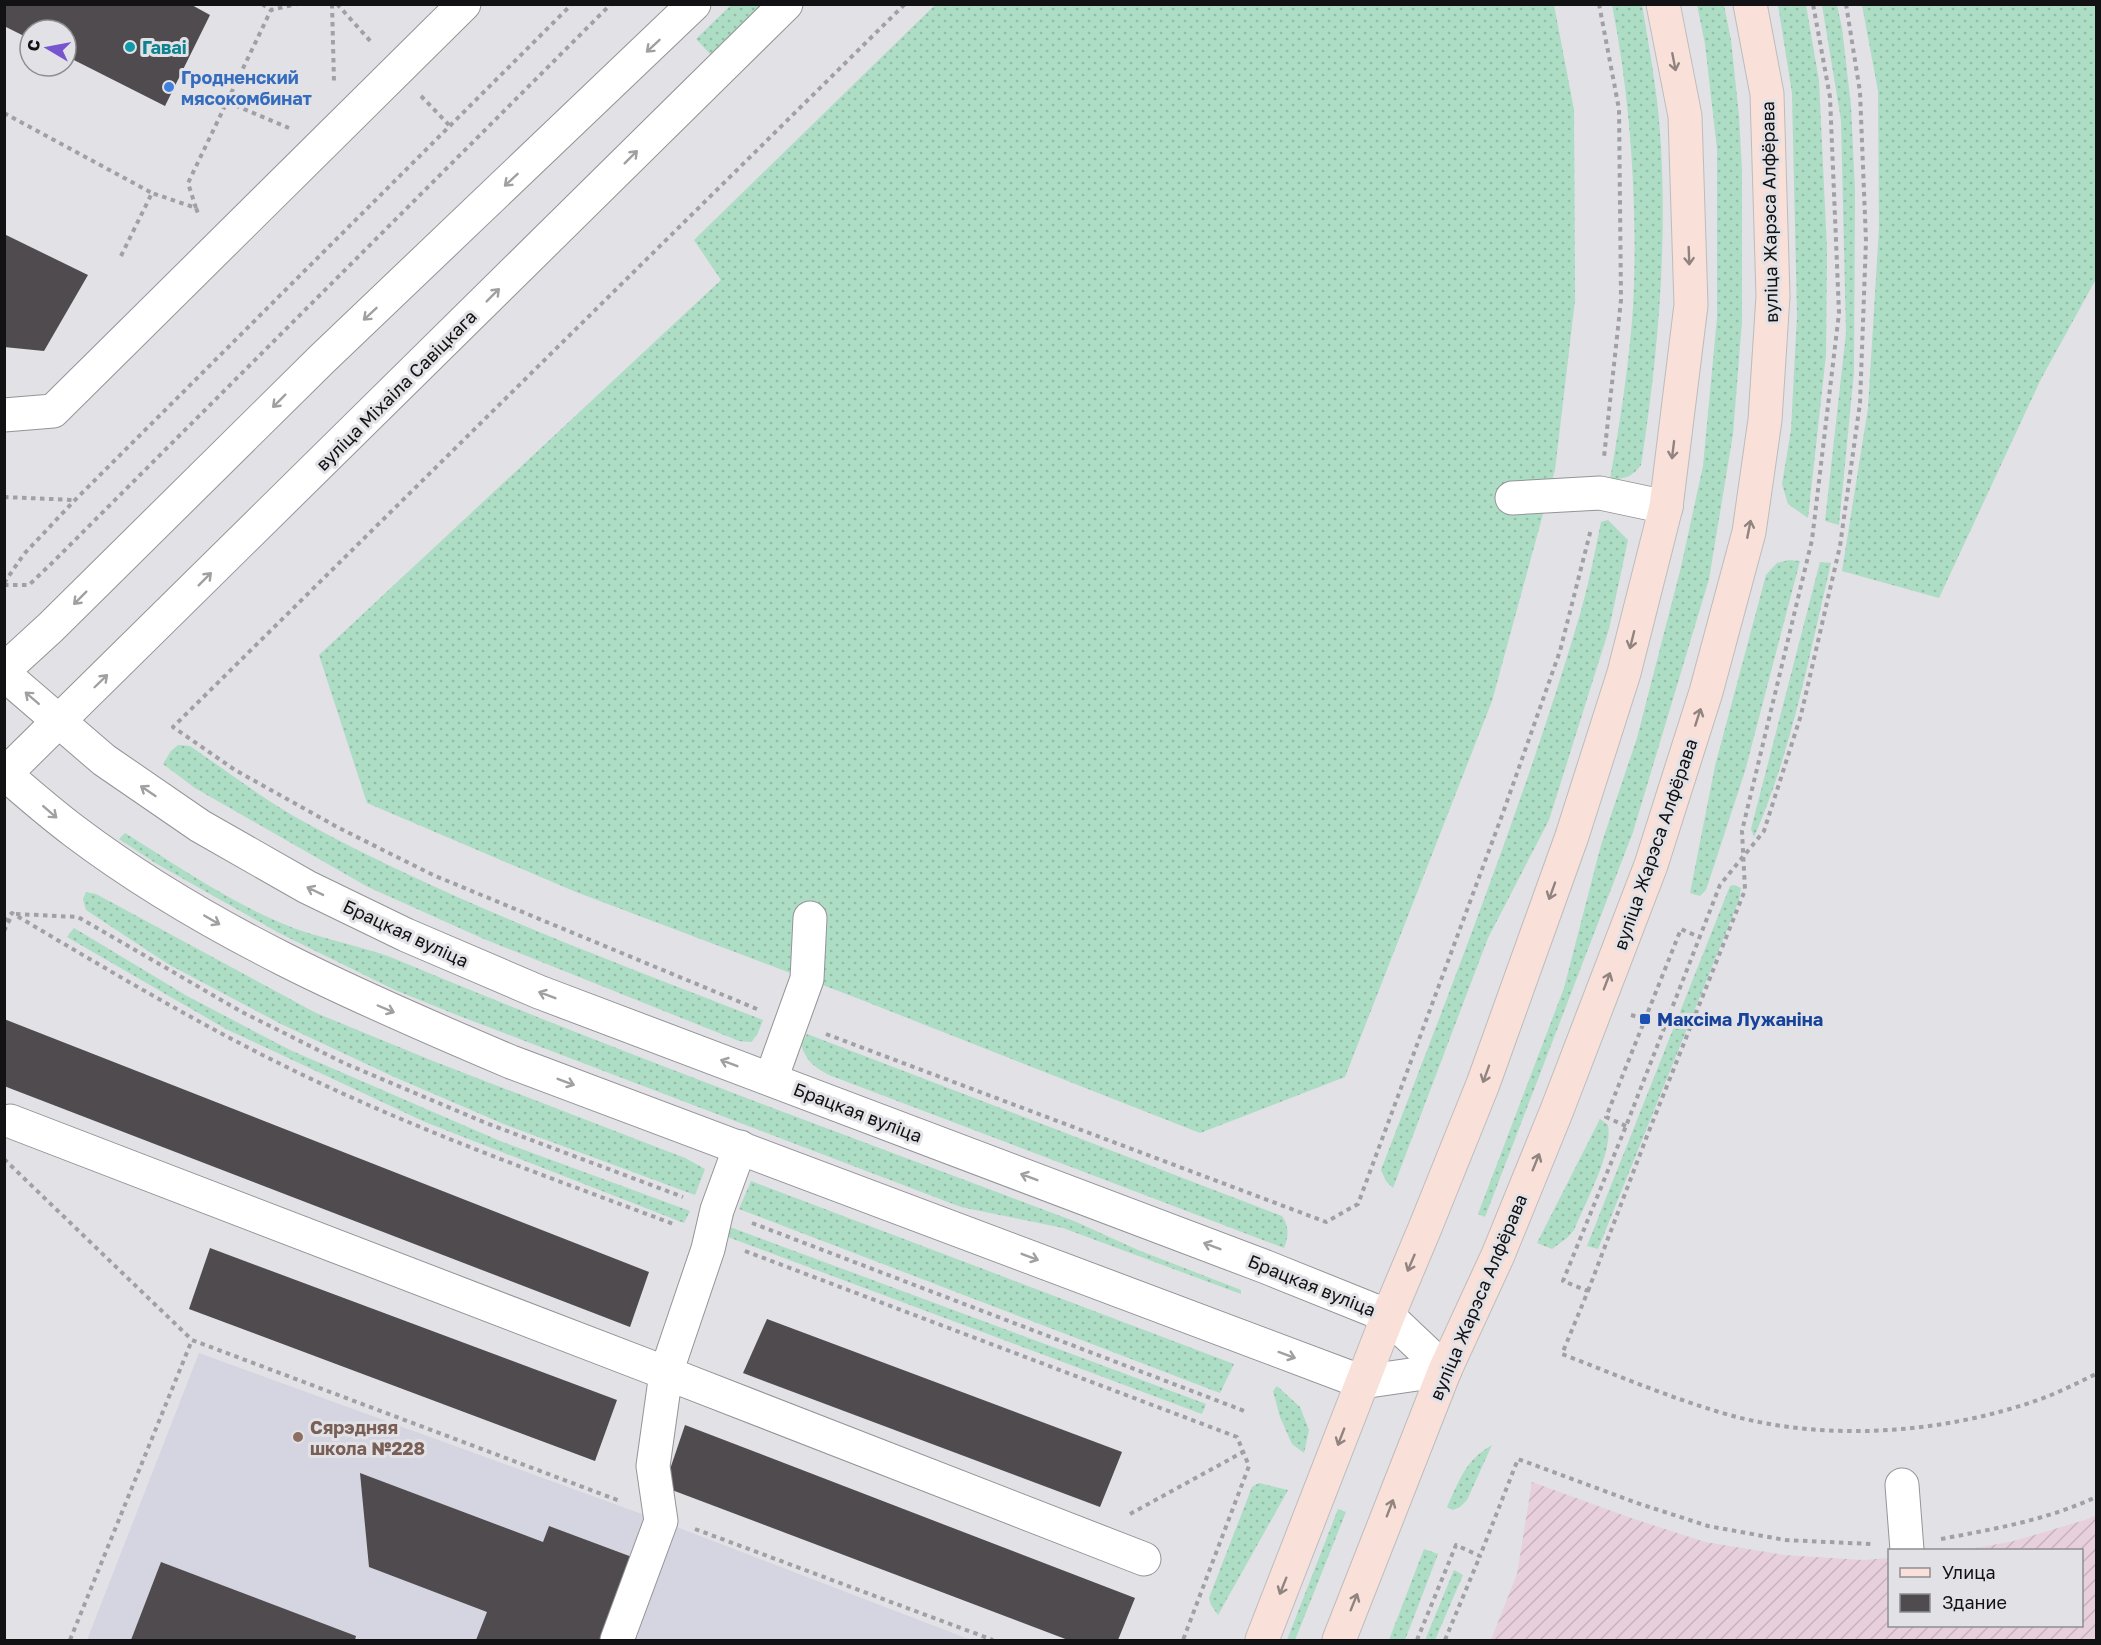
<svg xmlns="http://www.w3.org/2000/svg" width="2101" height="1645" viewBox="0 0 2101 1645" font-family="'Golos Text',sans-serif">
  <defs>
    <pattern id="industrial-furrows" width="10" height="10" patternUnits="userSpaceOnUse" patternTransform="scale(1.5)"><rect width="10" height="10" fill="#e7d0dc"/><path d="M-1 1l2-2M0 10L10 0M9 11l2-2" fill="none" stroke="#c5b2bc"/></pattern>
    <pattern id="grass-dots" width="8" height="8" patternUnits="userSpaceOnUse" patternTransform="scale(1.5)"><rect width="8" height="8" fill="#adddc4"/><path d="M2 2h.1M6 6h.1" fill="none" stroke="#94bda8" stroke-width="1.8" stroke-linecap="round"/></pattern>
  </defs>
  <rect width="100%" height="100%" fill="#e1e1e6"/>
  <path fill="url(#industrial-furrows)" d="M1532 1482 1631 1518 1705 1542 1784 1555 1863 1560 1889 1558 1890 1626H2082V1550H1966L2014 1541 2085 1520 2096 1515V1640H1491L1517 1574Z"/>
  <path fill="#d5d5e1" d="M199 1353 661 1521 971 1640H87Z"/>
  <g fill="url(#grass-dots)">
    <path d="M731 5H769L714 58 696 39Z"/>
    <path d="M935 5H1554L1574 110 1575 300 1555 470 1492 701 1345 1077 1200 1133 849 995 576 892 367 803 319 655 721 280 694 240Z"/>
    <path d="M1612 5H1642C1649 47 1657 89 1660 132 1668 242 1658 356 1641 465 1632 477 1625 479 1610 479 1620 423 1629 365 1633 308 1638 210 1631 100 1612 5Z"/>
    <path d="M1697 5H1724L1731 40 1739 116 1742 171V321L1733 434 1709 579 1633 832 1485 1217 1478 1214 1564 988 1601 845 1637 738 1681 567 1703 466 1717 318V149L1705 44Z"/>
    <path d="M1778 5H1806L1819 81 1827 250 1826 355 1808 518 1788 504 1782 484 1791 430 1797 316 1792 93Z"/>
    <path d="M1822 5H1837L1842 28 1851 106 1855 191 1854 372 1839 525 1825 521 1846 333 1841 120Z"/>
    <path d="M1862 5H2096V279L2041 379 1939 598 1842 571 1868 408 1879 228 1878 91Z"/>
    <path d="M1608 520 1628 540 1609 629 1549 820 1488 938 1393 1188 1386 1181 1381 1170C1452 985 1525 801 1581 611 1589 582 1595 552 1601 522Z"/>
    <path d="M1789 560 1800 561 1745 771 1706 890 1700 896 1690 893 1715 766 1766 575 1777 563Z"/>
    <path d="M1820 562 1831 563C1810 652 1791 754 1754 837L1751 829Z"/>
    <path d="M178 745 190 746C228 772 267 802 308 824 453 903 610 960 763 1020L757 1035 751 1042 739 1041 484 939 368 887 195 788 163 764 171 751Z"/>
    <path d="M125 833C181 868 235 906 296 929 330 941 367 947 400 961 622 1054 849 1136 1074 1221L1138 1250 1241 1290V1294L1063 1228 961 1207 457 1015 395 990 279 933 157 864 119 839Z"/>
    <path d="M1734 885 1741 888 1739 900 1598 1249 1587 1246 1730 886Z"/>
    <path d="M86 892 96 894 316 1013 433 1061 685 1158 705 1169 695 1195 506 1125 392 1076 281 1024 168 964 86 910 83 899Z"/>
    <path d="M74 928 187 996 290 1050 500 1141 690 1211 684 1223 425 1122 226 1029 67 937Z"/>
    <path d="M807 1034 1282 1216C1289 1227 1289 1235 1284 1248L829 1075C815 1068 805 1060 801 1044Z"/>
    <path d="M1600 1119 1608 1125C1613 1153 1585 1203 1574 1230L1568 1237 1552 1249 1537 1243Z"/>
    <path d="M751 1181 1234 1364 1220 1393 739 1209Z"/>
    <path d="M730 1227 1206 1404 1202 1414 728 1237Z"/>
    <path d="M1277 1386 1300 1407 1309 1430 1304 1453 1292 1444 1280 1417 1273 1391Z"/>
    <path d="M1492 1445 1467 1500 1460 1507 1453 1510 1447 1507C1460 1479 1465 1461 1492 1445Z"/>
    <path d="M1259 1483 1288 1490 1218 1615 1211 1605 1209 1598 1252 1487Z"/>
    <path d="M1338 1509 1346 1512 1295 1640H1287Z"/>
    <path d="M1424 1549 1438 1554 1405 1640H1389Z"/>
    <path d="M1454 1570 1463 1575 1435 1640H1425Z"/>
  </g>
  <g fill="#4f4b4f">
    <path d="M4 4H190L210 15 165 106 66 56V30H30V39L4 26Z"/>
    <path d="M4 234 88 275 44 351 4 347Z"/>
    <path d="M4 1019 649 1272 630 1327 4 1086Z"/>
    <path d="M210 1248 617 1400 595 1461 189 1309Z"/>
    <path d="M767 1319 1122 1452 1100 1507 743 1373Z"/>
    <path d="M685 1425 1135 1598 1118 1640H1068L664 1487Z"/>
    <path d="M360 1473 543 1542 549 1526 632 1557 600 1640H476L487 1612 369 1567Z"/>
    <path d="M161 1562 356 1636 355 1640H131Z"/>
  </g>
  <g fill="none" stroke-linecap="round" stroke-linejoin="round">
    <defs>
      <g id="minor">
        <path d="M4 415 53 411 464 4"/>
        <path d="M1512 498 1600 493 1666 507"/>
        <path d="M4 670 51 627 321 360 694 4"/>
        <path d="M4 674 104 760 200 826 307 887 406 935 539 992 1266 1267 1388 1316 1445 1370"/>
        <path d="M4 773C27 793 50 813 74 831 206 931 360 998 511 1062L1362 1382 1445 1370"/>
        <path d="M4 775 786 4"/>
        <path d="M771 1079 807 979 810 918"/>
        <path d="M10 1121 666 1373 708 1249 717 1210 740 1147"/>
        <path d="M1902 1485 1907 1550"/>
        <path d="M617 1640 661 1521 653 1466 666 1373 1144 1559"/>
      </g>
      <g id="major">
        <path d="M1262 1640 1388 1316 1425 1228 1483 1084 1572 836 1624 673 1666 507 1691 305 1685 116 1663 4"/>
        <path d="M1339 1640 1445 1370 1498 1255 1557 1110 1651 865 1706 692 1749 532 1765 420 1773 296 1767 94 1750 4"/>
      </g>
    </defs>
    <use href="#minor" stroke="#949498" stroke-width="35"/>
    <use href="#major" stroke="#bdbcbd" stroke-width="35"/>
    <g stroke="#a1a1a5" stroke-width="4" stroke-dasharray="4.5 4.5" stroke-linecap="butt">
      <path d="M262 4 271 10 297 4"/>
      <path d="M332 4 334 82"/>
      <path d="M337 4 373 44"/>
      <path d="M1599 4 1619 109 1621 300 1604 457"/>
      <path d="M1846 4 1860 92 1866 241 1860 403 1840 546 1801 715 1764 831 1720 885 1626 1126 1563 1281 1588 1291 1562 1354C1619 1376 1675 1400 1733 1416 1831 1442 1944 1433 2038 1400 2058 1393 2077 1383 2096 1374"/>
      <path d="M421 96 449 125"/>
      <path d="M227 102 289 128"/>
      <path d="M4 113 152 193"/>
      <path d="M196 208 188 183 271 10"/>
      <path d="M121 256 152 193 196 208 199 216"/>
      <path d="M4 497 74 500"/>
      <path d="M4 583 24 554 75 500 572 4"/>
      <path d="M4 585H29L53 562 611 4"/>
      <path d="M16 914 78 917 242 1012 346 1064 486 1123 683 1197"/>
      <path d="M4 921 12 913C118 976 223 1039 335 1090 446 1141 562 1182 676 1225"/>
      <path d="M4 931 11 917"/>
      <path d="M757 1009 433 875 339 828 235 770 173 727 905 4"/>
      <path d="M1631 1015 1645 1019"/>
      <path d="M826 1034 1326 1222 1358 1204 1504 810 1560 651 1591 529"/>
      <path d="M1626 1126 1606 1117 1681 929 1699 937"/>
      <path d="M4 1159 192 1340"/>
      <path d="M752 1223 1247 1412"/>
      <path d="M745 1251 1237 1437 1249 1466 1183 1640"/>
      <path d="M1588 1291 1647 1136 1745 890 1742 831 1812 540 1839 313 1830 97 1813 4"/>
      <path d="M1130 1514 1243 1452"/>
      <path d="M695 1529 993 1640"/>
      <path d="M1941 1539C1994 1529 2047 1520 2096 1497"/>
      <path d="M70 1640 192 1340 620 1501"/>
      <path d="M1417 1640 1456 1545 1480 1556 1518 1459 1637 1503 1708 1526 1785 1540 1871 1544"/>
      <path d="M1445 1640 1480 1556"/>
    </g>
    <use href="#minor" stroke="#fff" stroke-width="33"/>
    <use href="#major" stroke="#f9e1d9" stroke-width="33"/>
  </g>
  <defs><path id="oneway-shaft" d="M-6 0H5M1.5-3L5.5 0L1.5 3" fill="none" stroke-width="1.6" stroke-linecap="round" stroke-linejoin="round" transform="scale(1.5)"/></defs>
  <g stroke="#a0a0a1">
    <use href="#oneway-shaft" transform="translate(653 46) rotate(137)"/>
    <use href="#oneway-shaft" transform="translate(631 157) rotate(-45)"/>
    <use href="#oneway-shaft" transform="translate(511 180) rotate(137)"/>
    <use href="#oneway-shaft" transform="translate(493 295) rotate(-45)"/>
    <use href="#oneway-shaft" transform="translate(370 314) rotate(137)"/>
    <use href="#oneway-shaft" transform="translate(279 401) rotate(135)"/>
    <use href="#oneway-shaft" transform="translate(205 579) rotate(-45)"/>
    <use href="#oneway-shaft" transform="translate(80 598) rotate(135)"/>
    <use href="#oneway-shaft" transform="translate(101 681) rotate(-44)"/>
    <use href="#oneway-shaft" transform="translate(32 698) rotate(-139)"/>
    <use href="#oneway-shaft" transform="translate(148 791) rotate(-146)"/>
    <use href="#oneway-shaft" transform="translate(50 812) rotate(41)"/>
    <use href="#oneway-shaft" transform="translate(315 891) rotate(-154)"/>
    <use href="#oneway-shaft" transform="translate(212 920) rotate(30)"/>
    <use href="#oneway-shaft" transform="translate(547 995) rotate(-159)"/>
    <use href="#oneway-shaft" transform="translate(386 1009) rotate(23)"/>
    <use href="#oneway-shaft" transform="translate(729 1063) rotate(-159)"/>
    <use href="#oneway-shaft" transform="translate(566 1082) rotate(21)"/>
    <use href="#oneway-shaft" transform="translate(1029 1177) rotate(-159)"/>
    <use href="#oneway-shaft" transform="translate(1212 1246) rotate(-159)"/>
    <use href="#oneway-shaft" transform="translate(1030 1257) rotate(21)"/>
    <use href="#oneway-shaft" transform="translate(1287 1355) rotate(20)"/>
  </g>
  <g stroke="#918380">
    <use href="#oneway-shaft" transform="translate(1674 62) rotate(79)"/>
    <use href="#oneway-shaft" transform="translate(1689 256) rotate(88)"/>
    <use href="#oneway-shaft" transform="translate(1673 450) rotate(97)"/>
    <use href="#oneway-shaft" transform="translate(1749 529) rotate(-79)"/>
    <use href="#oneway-shaft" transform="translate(1632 640) rotate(104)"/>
    <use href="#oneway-shaft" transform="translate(1698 717) rotate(-72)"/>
    <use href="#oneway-shaft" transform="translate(1552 891) rotate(110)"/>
    <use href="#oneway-shaft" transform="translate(1607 981) rotate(-69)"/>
    <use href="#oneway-shaft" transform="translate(1486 1074) rotate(110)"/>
    <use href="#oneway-shaft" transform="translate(1536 1162) rotate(-68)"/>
    <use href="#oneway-shaft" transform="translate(1411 1263) rotate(113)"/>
    <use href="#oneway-shaft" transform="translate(1341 1437) rotate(111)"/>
    <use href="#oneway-shaft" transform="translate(1390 1508) rotate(-69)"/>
    <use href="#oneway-shaft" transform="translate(1283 1586) rotate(112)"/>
    <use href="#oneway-shaft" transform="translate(1354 1602) rotate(-68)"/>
  </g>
  <circle fill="#0f9aa8" stroke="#e1e1e6" stroke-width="2" cx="130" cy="47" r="6"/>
  <circle fill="#3f7fe0" stroke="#e1e1e6" stroke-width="2" cx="169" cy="87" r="6"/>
  <rect fill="#1a4fb4" stroke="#e1e1e6" stroke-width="2" x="1639" y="1013" width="12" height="12" rx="3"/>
  <circle fill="#8d6e63" stroke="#e1e1e6" stroke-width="2" cx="298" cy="1437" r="6"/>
  <g text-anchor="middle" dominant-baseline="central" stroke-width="6" stroke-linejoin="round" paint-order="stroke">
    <g font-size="18" font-weight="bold" fill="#0d838f" stroke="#e1e1e6" text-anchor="start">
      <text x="142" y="47">Гаваі</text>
    </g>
    <g font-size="18" font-weight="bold" fill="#366cbe" stroke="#e1e1e6" text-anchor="start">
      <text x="181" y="77">Гродненский<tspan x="181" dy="21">мясокомбинат</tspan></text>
    </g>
    <g font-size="18" fill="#121113" stroke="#e1e1e6">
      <text transform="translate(1769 212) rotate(-91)">вуліца Жарэса Алфёрава</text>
      <text transform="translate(396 390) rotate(-45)">вуліца Міхаіла Савіцкага</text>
      <text transform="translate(1655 844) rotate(-71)">вуліца Жарэса Алфёрава</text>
      <text transform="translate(406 933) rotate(25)">Брацкая вуліца</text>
      <text transform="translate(858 1112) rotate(21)">Брацкая вуліца</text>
      <text transform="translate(1312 1285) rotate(22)">Брацкая вуліца</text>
      <text transform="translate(1478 1297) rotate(-67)">вуліца Жарэса Алфёрава</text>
    </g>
    <g font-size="18" font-weight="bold" fill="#164399" stroke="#e1e1e6" text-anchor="start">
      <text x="1657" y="1019">Максіма Лужаніна</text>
    </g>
    <g font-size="18" font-weight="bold" fill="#785e54" stroke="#e1e1e6" text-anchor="start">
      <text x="310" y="1427">Сярэдняя<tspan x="310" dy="21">школа №228</tspan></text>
    </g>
  </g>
  <rect width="2101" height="1645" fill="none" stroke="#121113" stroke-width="12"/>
  <rect x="1888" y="1549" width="195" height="78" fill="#e1e1e6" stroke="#8e8e92" stroke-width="1.5"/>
  <rect x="1900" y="1568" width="30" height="9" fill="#f9e1d9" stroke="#8e8e92" stroke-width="1.5"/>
  <text x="1942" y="1579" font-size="18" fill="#121113">Улица</text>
  <rect x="1900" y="1594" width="30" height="18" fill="#4f4b4f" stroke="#8e8e92" stroke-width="1.5"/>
  <text x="1942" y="1609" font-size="18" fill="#121113">Здание</text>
  <g transform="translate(48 48) rotate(280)"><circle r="28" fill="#e1e1e6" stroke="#8e8e92" stroke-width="1.5"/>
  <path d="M0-4.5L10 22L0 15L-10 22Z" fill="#7755cf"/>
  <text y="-9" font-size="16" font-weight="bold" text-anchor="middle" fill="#121113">С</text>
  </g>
</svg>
